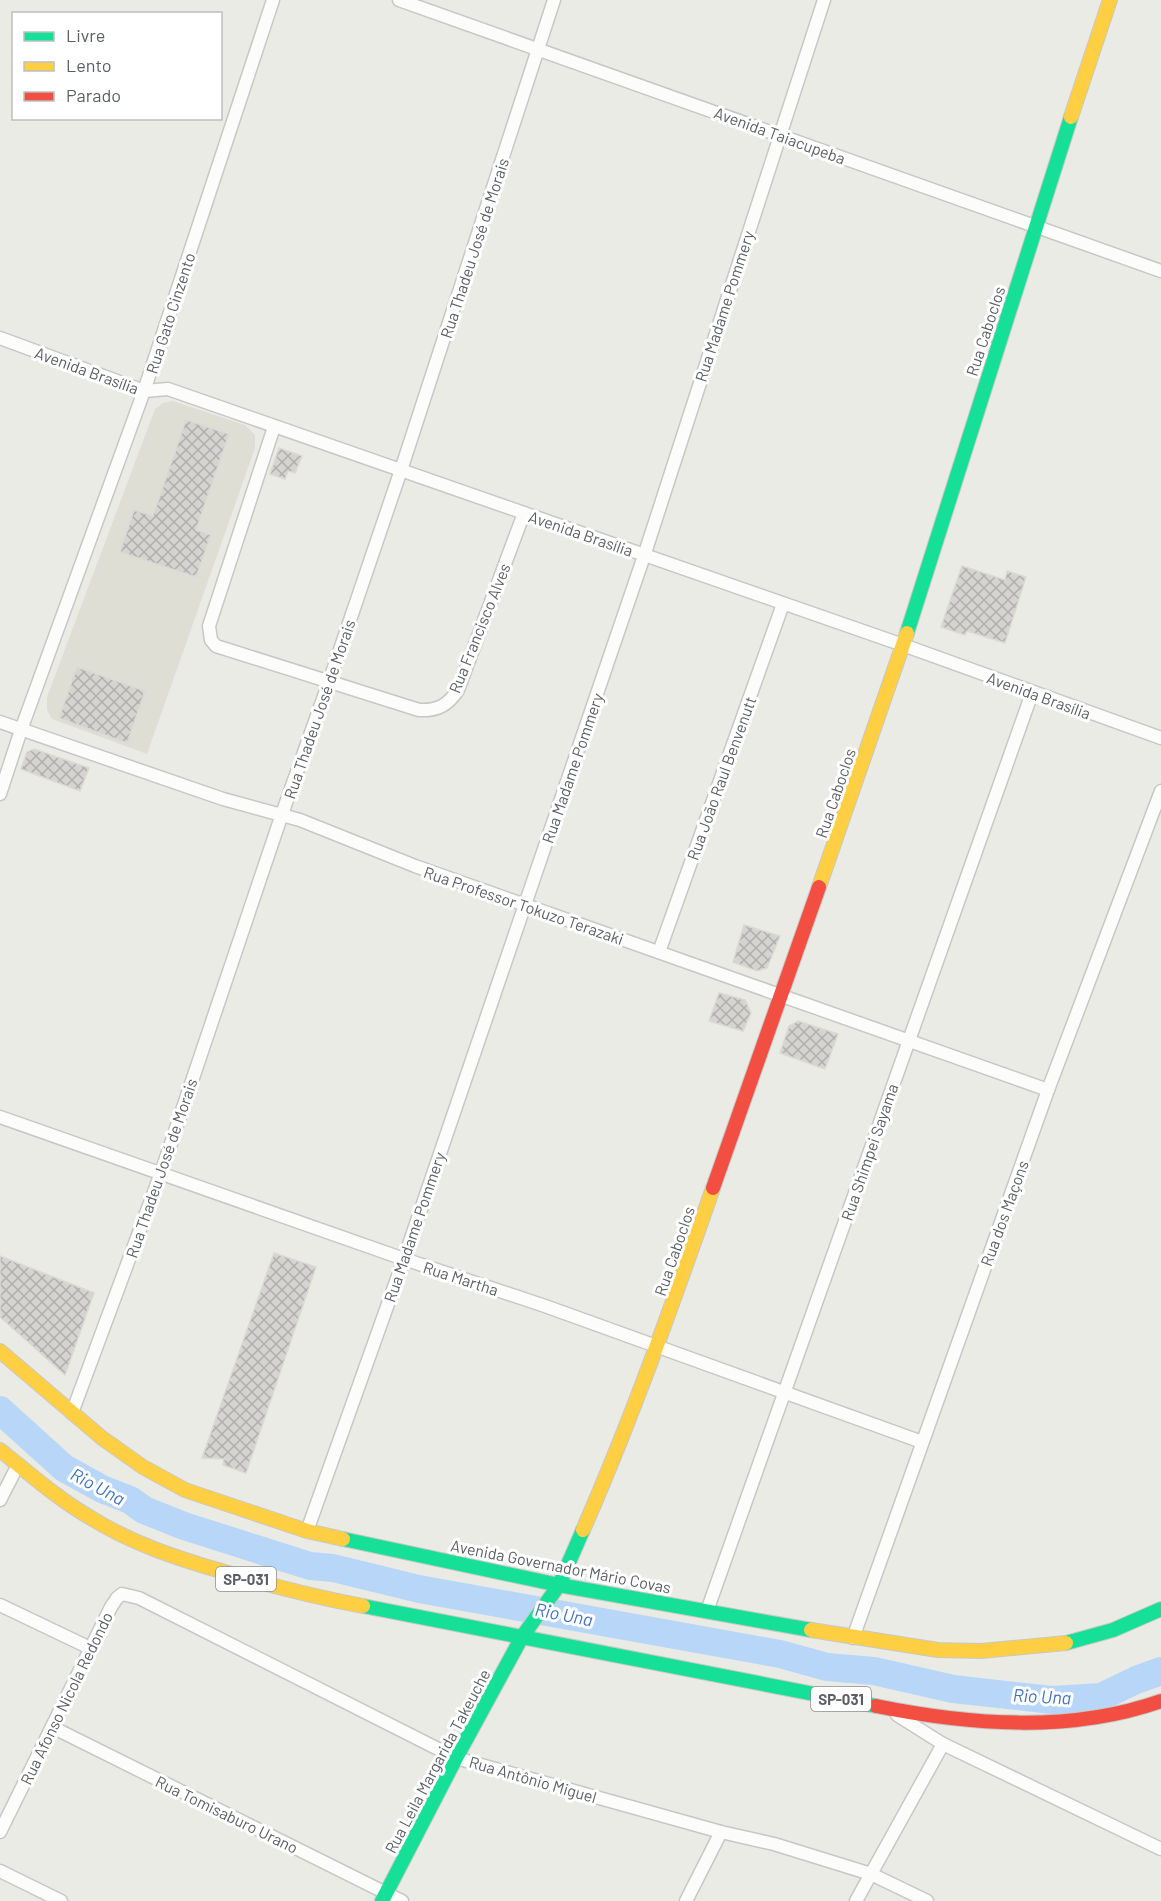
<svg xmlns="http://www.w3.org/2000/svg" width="1161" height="1901" viewBox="0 0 1161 1901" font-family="Barlow,sans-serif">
  <defs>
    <pattern id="building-cross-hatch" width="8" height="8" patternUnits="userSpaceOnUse" patternTransform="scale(1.5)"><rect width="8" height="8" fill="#d5d4d1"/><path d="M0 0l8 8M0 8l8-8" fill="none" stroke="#b0afad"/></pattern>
  </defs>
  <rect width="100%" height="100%" fill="#ebebe6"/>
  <path fill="#dfded5" d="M173 401 245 425 255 435V448L147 754 52 719 47 710V697L155 409 163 403Z"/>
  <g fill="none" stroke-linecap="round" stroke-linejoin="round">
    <path stroke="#b8d7f8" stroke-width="28" d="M0 1410 64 1468 102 1489 130 1500 144 1510 184 1526 310 1566 333 1568 419 1589 780 1654 827 1667 874 1671 953 1689 1052 1700 1101 1697 1136 1680 1161 1671"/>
  </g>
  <g fill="url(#building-cross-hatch)" stroke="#dadad5" stroke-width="1.5">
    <path d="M186 420 229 434 196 530 211 535 196 577 120 552 134 510 153 516Z"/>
    <path d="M279 448 302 456 295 473 288 471 285 479 270 474Z"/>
    <path d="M962 566 1005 580 1007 571 1026 577 1005 643 967 631 965 635 941 627Z"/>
    <path d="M77 667 145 691 127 743 59 718Z"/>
    <path d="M34 749 89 768 80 791 21 769 27 752Z"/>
    <path d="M744 925 780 936 767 968 757 971 733 962Z"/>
    <path d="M719 993 745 1000 751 1013 743 1031 709 1021Z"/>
    <path d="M798 1021 838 1034 825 1069 780 1053 789 1026Z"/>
    <path d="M274 1253 316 1267 246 1473 223 1465 224 1459 202 1458Z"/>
    <path d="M0 1256 94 1293 65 1375 0 1317Z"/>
  </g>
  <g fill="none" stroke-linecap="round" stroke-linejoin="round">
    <defs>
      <g id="street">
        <path d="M399 0 1161 271"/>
        <path d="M0 338 144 391 168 389 903 645 1161 738"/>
        <path d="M274 427 209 626 211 640 216 646 419 710C438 711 448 705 458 690L524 513"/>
        <path d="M0 722 223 799 300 820 415 866 1048 1090"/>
        <path d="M0 794 21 730 144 391 273 0"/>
        <path d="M659 952 783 604"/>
        <path d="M0 1117 404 1259 545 1306 922 1442"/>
        <path d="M72 1413 161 1173 282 814 329 682 401 470 554 0"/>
        <path d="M0 1500 18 1465"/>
        <path d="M307 1531 404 1259 644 556 824 0"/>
        <path d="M0 1605 90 1648"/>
        <path d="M707 1611 1032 693"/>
        <path d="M853 1638 1048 1090 1161 791"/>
        <path d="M897 1715 943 1744 1161 1849"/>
        <path d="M52 1727 402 1901"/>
        <path d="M0 1832 111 1607 117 1598 122 1594 139 1598 456 1758 721 1832 774 1844 871 1874 927 1901"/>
        <path d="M0 1871 61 1901"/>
        <path d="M686 1901 721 1832"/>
        <path d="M856 1901 943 1744"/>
      </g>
      <g id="fast">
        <path d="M907 633 1071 117"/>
        <path d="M343 1539 559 1585 811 1630"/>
        <path d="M363 1606 876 1706"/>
        <path d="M1066 1643 1113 1630 1161 1609"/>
        <path d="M382 1901 456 1758 522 1637 559 1585 583 1530"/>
      </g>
      <g id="slow">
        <path d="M1071 117 1110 0"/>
        <path d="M819 887 907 633"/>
        <path d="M0 1351 102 1438 143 1467 185 1490 307 1531 343 1539"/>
        <path d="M0 1450C30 1474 58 1499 91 1518 131 1543 176 1558 221 1571 268 1585 315 1597 363 1606"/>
        <path d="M583 1530C632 1418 673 1303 713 1188"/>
        <path d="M811 1630 938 1650 981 1651 1066 1643"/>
      </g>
      <g id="jam">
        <path d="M713 1188 819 887"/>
        <path d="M876 1706C970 1725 1070 1733 1161 1701"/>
      </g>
    </defs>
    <use href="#street" stroke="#c7c8c6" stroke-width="15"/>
    <use href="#fast" stroke="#c8c8c8" stroke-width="16"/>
    <use href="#slow" stroke="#c8c8c8" stroke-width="16"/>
    <use href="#jam" stroke="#c8c8c8" stroke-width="16"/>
    <use href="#street" stroke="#fcfcfb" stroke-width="12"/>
    <use href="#fast" stroke="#16e098" stroke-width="14"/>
    <use href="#slow" stroke="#ffcf43" stroke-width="14"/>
    <use href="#jam" stroke="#f24e42" stroke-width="14"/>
  </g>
  <g text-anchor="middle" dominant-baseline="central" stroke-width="6" stroke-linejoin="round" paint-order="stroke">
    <g fill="#fff" stroke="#8c8e92" stroke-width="1.5">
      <rect x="216" y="1567" width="60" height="24" rx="4.5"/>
      <rect x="811" y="1687" width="60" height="24" rx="4.5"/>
    </g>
    <g font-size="15" font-weight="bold" fill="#5b5e64">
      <text x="246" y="1579">SP-031</text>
      <text x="841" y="1699">SP-031</text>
    </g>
    <g font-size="16" fill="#5b5e64" stroke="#fff">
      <text transform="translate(780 135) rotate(20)">Avenida Taiacupeba</text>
      <text transform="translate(474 248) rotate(-72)">Rua Thadeu José de Morais</text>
      <text transform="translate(724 306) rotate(-72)">Rua Madame Pommery</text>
      <text transform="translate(170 313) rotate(-72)">Rua Gato Cinzento</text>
      <text transform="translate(985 331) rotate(-72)">Rua Caboclos</text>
      <text transform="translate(87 370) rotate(20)">Avenida Brasília</text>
      <text transform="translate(581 533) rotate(19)">Avenida Brasília</text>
      <text transform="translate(479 628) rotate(-68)">Rua Francisco Alves</text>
      <text transform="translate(1039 695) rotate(20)">Avenida Brasília</text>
      <text transform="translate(319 709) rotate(-71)">Rua Thadeu José de Morais</text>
      <text transform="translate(572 768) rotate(-71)">Rua Madame Pommery</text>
      <text transform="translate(721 778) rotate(-70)">Rua João Raul Benvenutt</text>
      <text transform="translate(835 793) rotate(-71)">Rua Caboclos</text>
      <text transform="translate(524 905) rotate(19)">Rua Professor Tokuzo Terazaki</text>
      <text transform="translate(869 1152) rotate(-71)">Rua Shimpei Sayama</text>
      <text transform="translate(161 1168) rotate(-71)">Rua Thadeu José de Morais</text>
      <text transform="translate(1004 1213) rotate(-70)">Rua dos Maçons</text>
      <text transform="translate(414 1227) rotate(-71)">Rua Madame Pommery</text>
      <text transform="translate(674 1251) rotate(-71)">Rua Caboclos</text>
      <text transform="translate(461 1278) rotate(18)">Rua Martha</text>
      <text transform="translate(561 1566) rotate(11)">Avenida Governador Mário Covas</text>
      <text transform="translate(66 1698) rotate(-64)">Rua Afonso Nicola Redondo</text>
      <text transform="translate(437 1761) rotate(-62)">Rua Leila Margarida Takeuche</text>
      <text transform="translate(533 1779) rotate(16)">Rua Antônio Miguel</text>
      <text transform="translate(227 1814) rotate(26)">Rua Tomisaburo Urano</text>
    </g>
    <g font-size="18" font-style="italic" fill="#4072bc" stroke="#fff">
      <text transform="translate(98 1486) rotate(28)">Rio Una</text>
      <text transform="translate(564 1614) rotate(11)">Rio Una</text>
      <text transform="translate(1042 1696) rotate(3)">Rio Una</text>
    </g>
  </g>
  <rect x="12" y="12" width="210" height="108" fill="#ffffff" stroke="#bdbfc1" stroke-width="1.5"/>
  <rect x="24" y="32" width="30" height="9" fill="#16e098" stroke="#bdbfc1" stroke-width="1.5"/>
  <text x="66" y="42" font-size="18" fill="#5b5e64">Livre</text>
  <rect x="24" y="62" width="30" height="9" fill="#ffcf43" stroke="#bdbfc1" stroke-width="1.5"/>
  <text x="66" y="72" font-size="18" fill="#5b5e64">Lento</text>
  <rect x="24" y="92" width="30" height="9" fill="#f24e42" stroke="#bdbfc1" stroke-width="1.5"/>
  <text x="66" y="102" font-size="18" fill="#5b5e64">Parado</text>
</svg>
